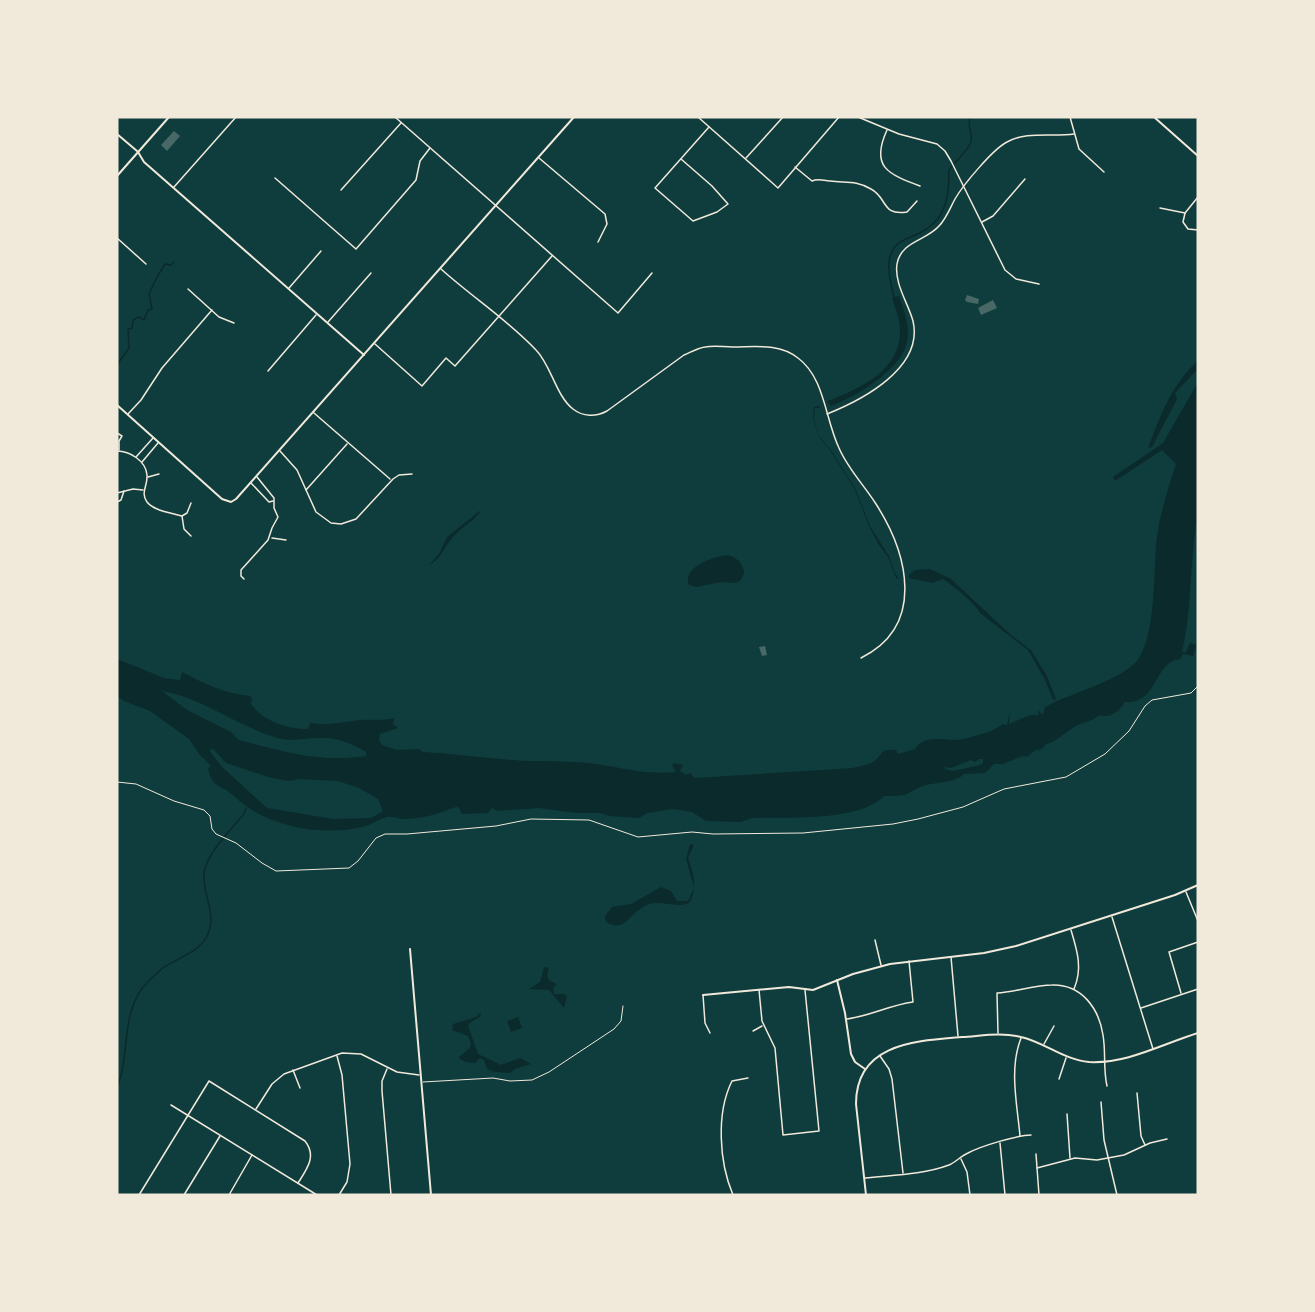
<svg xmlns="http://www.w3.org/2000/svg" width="1315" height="1312" viewBox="0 0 1315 1312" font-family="Commissioner,sans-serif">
  <rect width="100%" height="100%" fill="#0f3d3e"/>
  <g fill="#0a2a2b" fill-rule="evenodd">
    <path d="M899 296C913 334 913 351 880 378 865 390 848 399 831 406L828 401C861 388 901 370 900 330 900 319 895 308 892 298Z"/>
    <path d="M1198 360V369L1175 393 1177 399 1152 447 1148 448C1161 414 1171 386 1198 360Z"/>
    <path d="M1198 382V514C1189 559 1193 606 1182 652H1186L1190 643 1197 645 1193 656 1183 654 1180 659C1154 661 1158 705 1125 702 1119 711 1111 719 1099 715 1093 722 1082 722 1074 727 1066 732 1054 743 1046 744L1043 748 1037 751V749L1027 757 1023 756 1003 764H994L985 773 964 774C957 782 936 783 925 785 918 787 911 793 904 795 897 796 891 796 884 796 859 822 787 817 752 818L741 822 706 821 692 812 673 809 647 813 639 818 609 816 600 813H576L539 808 498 811 492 808 488 813 462 814 458 807C452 807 437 815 428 816 420 818 409 819 401 819 396 818 391 816 387 817 379 819 371 825 362 827 321 837 264 826 234 796 221 784 212 789 208 768L211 766 200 755 189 739 150 711 124 701 117 696V659L164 678 180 680 182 672C205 684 223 693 250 696L253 701 250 702C261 721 288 729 308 729L310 723C327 726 343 722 360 720 371 719 383 721 394 718L393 724 398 728 380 734 379 740 382 745 397 750 419 749 423 752C449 753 475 757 501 759 534 763 570 759 603 765 626 769 651 775 676 772L672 765 674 763 683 765 680 771 686 775 690 773 695 778 853 768C859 766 868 765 873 762 884 754 879 749 896 750L898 754 915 749C925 731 953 744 968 738 981 734 992 732 1003 724L1007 725 1010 711 1009 724 1030 715H1039L1038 710 1043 715 1045 707C1070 693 1117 682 1136 662 1157 638 1153 567 1157 536 1161 511 1168 488 1176 464L1162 450 1115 481 1113 477 1163 443ZM162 691C203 698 237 726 277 738 292 742 304 738 319 738 336 737 352 743 366 752V756C321 763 282 751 239 740L231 732 187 710ZM213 749 226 763 268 777 288 781 300 779 338 781 359 788 378 799 383 811 371 818 333 819 267 808 221 766 209 750ZM979 759H983V763L980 765 953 771 945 769V767L951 768 971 760 975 762Z"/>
    <path d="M819 406 820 408H815L814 419 819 436 831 450 856 490 870 526 889 556 895 573 899 579 896 578 888 557 879 545 869 526 855 490 830 450 819 437 813 418 814 407Z"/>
    <path d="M481 510C479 517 461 528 454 536 445 545 440 561 429 565L439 554 447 537Z"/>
    <path d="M728 555C738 558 744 564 744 574L740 581 734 583 721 582 697 587 689 585C681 567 715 556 728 555Z"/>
    <path d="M930 569 951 579 1011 635 1031 650 1047 676 1056 699 1053 700 1045 680 1028 650 980 613C973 601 954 587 943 579L932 583 909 578V575L915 570Z"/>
    <path d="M690 844 694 845 688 858C693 871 698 888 690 902 677 910 661 899 647 905 631 911 625 934 606 922L605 916 612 907 631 904 661 887 671 891 677 901H688L694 888 686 859Z"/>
    <path d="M544 967 549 968 547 974 549 980 557 984 553 988 554 994H564L567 996 564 1008 549 990 529 989 540 982Z"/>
    <path d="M481 1012 480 1017 471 1022 468 1026 478 1054 501 1065 520 1058 531 1064 515 1069 510 1073 495 1072 487 1069 484 1060 480 1058 475 1063 466 1062 460 1059 459 1057 470 1048 471 1044 468 1036 452 1030 453 1024 476 1017Z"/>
    <path d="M518 1017 522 1028 511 1032 507 1021Z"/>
  </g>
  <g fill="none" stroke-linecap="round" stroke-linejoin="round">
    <g stroke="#0a2a2b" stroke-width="1.5">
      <path d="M894 297C889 277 881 249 906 239 916 235 926 231 934 223 948 210 949 188 949 170 954 163 969 149 971 142 973 133 967 127 970 117"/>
      <path d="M117 365 129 348 128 329 132 328 133 320 139 317 144 320 148 310 152 309 149 294 157 277 165 264 171 265 174 262"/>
      <path d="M117 1087C130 1057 121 1019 141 990 146 982 156 974 163 968 177 958 200 952 207 936 218 914 202 895 204 874 206 853 232 829 244 814L246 808"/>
    </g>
  </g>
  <g fill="#486865">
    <path d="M174 131 180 136 167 151 161 145Z"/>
    <path d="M967 295 979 299 978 304 967 302 965 300Z"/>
    <path d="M993 300 997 308 981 315 978 308Z"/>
    <path d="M765 646 767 655 762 656 759 647Z"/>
  </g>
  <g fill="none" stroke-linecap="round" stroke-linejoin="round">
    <path stroke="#f1e9da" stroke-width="1" d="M117 782 136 784 174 801 204 810 210 816 212 829 216 834 236 843 262 863 276 871 349 868 358 861 376 838 385 834H407L496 826 531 819 589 820 638 837 692 832 713 834 803 833 893 824 918 819 963 807 1004 789 1066 777 1105 754 1129 731 1145 706 1152 700 1191 693 1198 686"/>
    <path stroke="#f1e9da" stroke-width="1" d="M423 1082 493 1078 510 1081 532 1080 549 1072 614 1029 621 1021 623 1006"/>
    <g stroke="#f1e9da" stroke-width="1.5">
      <path d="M395 117 618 313 652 273"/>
      <path d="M698 117 778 188 839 117"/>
      <path d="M858 117 899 134 937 144 945 151 951 161 1005 270 1016 279 1039 284"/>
      <path d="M1070 117 1079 149 1104 172"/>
      <path d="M887 130C870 167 888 174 920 186"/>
      <path d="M539 158 605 214 607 224 598 242"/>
      <path d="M746 158 783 117"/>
      <path d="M681 159 712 186 728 204 717 212 693 221 655 188 709 127"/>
      <path d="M795 167 812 181C819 178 824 181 830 181 846 183 856 180 871 189 888 198 881 216 907 212L917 201"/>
      <path d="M275 178 356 249 416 180 420 161 430 148"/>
      <path d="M174 187 236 117"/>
      <path d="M341 190 401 123"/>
      <path d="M1198 197 1185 213 1183 222 1188 229 1198 230"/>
      <path d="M1160 208 1185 213"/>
      <path d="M982 222 993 216 1025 179"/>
      <path d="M117 238 146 264"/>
      <path d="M441 269C472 297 508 320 536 350 551 365 556 396 573 409 583 417 596 417 607 411L684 355C691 352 698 348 705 347 715 345 723 347 733 347 755 347 779 343 798 358 825 378 825 419 839 448 848 469 864 485 876 504 908 554 926 626 861 658"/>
      <path d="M289 288 321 251"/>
      <path d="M188 289 219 317 234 323"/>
      <path d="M328 322 371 273"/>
      <path d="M375 344 422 386 446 358 455 366 552 256"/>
      <path d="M268 371 316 315"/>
      <path d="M314 413 390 479"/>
      <path d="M128 414 141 400 162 368 212 310"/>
      <path d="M827 414C862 400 924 368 913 321 908 303 894 283 897 264 901 241 926 241 939 226 946 219 950 208 955 199 963 185 993 149 1007 142 1026 131 1052 137 1074 134"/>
      <path d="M117 433 122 436 119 441V450"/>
      <path d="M117 451C130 451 146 461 147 475 148 486 140 492 147 502 154 511 172 513 182 516"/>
      <path d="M280 451 297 470 316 512 331 523 341 524 356 519 393 479 399 475 412 474"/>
      <path d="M136 457 153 438"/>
      <path d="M142 462 158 443"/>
      <path d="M148 477 159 474"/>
      <path d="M251 483 269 502 273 501"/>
      <path d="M306 490 347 444"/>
      <path d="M117 493 133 489 143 490"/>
      <path d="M117 502 121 500 124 491"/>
      <path d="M191 536 184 529 182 516 187 513 191 503"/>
      <path d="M272 538 286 540"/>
      <path d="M244 579 241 576V570L268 540 272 528 278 517 274 508V498L257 477"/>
      <path d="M1186 892 1198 921"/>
      <path d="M1112 917 1153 1049"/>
      <path d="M1071 930C1077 950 1083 968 1074 989"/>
      <path d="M875 940 881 965"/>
      <path d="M951 957 958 1036"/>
      <path d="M759 990 762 1021 775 1048 783 1135 819 1131 805 990"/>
      <path d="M1181 993 1169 952 1198 942"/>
      <path d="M703 995 705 1023 710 1033"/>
      <path d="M1141 1008 1198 989"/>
      <path d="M847 1019C870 1016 890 1005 913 1002L909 961"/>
      <path d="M753 1031 762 1026"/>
      <path d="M998 1033 997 993C1016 992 1034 985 1052 985 1082 984 1099 1009 1103 1035 1106 1052 1103 1069 1107 1086"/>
      <path d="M1044 1044 1054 1026"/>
      <path d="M337 1056 342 1075 350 1164 347 1182 339 1195"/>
      <path d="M880 1056 889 1069 892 1079 903 1173"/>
      <path d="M387 1069 382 1081V1091L391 1195"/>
      <path d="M293 1070 300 1088"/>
      <path d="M1059 1079 1066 1058"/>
      <path d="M1137 1093 1141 1136 1145 1145"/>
      <path d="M1101 1102 1104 1140 1117 1195"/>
      <path d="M171 1105 317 1195"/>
      <path d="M256 1109 272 1084 284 1074 342 1053 361 1054 397 1072 419 1075"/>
      <path d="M1067 1114 1070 1158"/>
      <path d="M1020 1136C1017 1103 1009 1069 1021 1038"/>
      <path d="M1000 1143 1005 1195"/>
      <path d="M1036 1154 1039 1195"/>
      <path d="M961 1159 967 1172 970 1195"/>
      <path d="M1037 1168 1075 1158 1097 1160 1124 1155 1150 1143 1167 1139"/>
      <path d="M865 1178C893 1175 922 1175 949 1165 956 1162 961 1156 968 1153 981 1146 1018 1135 1031 1135"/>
      <path d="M139 1195 209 1081 305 1141C317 1156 307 1169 298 1183"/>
      <path d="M184 1195 220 1136"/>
      <path d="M229 1195 252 1155"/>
      <path d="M733 1195C719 1162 716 1113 732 1081L748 1078"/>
    </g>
    <g stroke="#f1e9da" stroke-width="2">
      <path d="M1154 117 1198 156"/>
      <path d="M138 152 144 162 364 355"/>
      <path d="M117 405 222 499 231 502 236 499 574 117"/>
      <path d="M410 949 431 1195"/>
      <path d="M837 980 845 1013 851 1054 855 1062 865 1069"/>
      <path d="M703 995 789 987 813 990 853 974 890 964 984 953 1016 946 1175 895 1198 885"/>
      <path d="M866 1195 856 1104C856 1043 916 1041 962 1037 981 1036 1001 1032 1021 1037 1044 1042 1064 1060 1089 1062 1127 1064 1162 1044 1198 1033"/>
    </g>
    <path stroke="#f1e9da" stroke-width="2" d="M117 134 137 151"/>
    <path stroke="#f1e9da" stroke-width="2" d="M117 176 169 117"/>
  </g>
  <rect width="1315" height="1312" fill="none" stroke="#f1e9da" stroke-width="237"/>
</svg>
